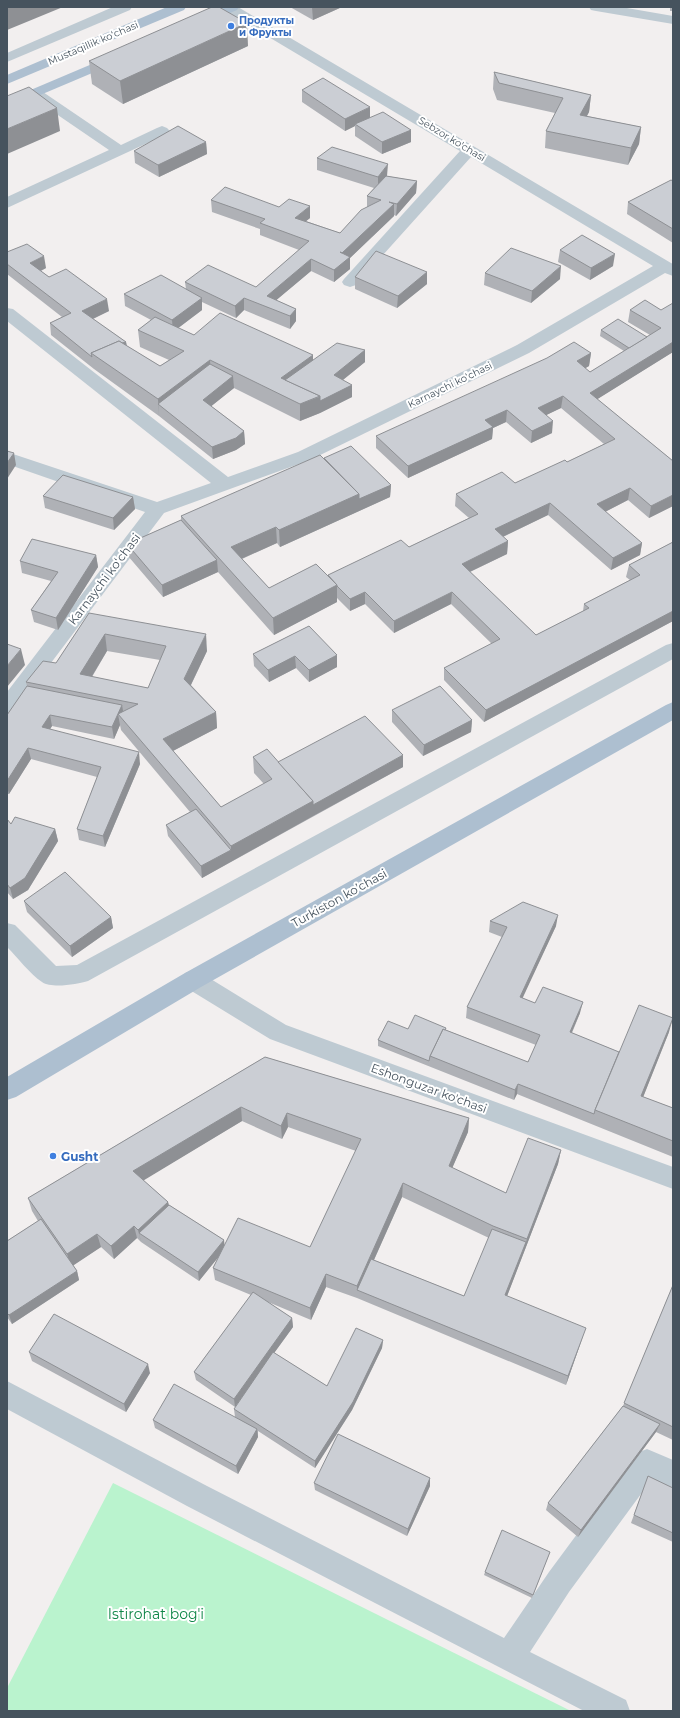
<svg xmlns="http://www.w3.org/2000/svg" width="680" height="1718" viewBox="0 0 680 1718" font-family="Montserrat,sans-serif">
  <rect width="100%" height="100%" fill="#f2efef"/>
  <path fill="#baf3ce" d="M113 1483 571 1711H7V1688Z"/>
  <g fill="none" stroke-linecap="round" stroke-linejoin="round">
    <g fill="#becad2" fill-rule="evenodd">
      <path d="M113 7H132L130 10 7 62V53Z"/>
      <path d="M224 7H238L671 263 673 264V276L665 273 529 353 310 460 164 513 14 712 7 715V692L145 512 7 464V452L157 502 211 483 7 321V308L13 309 228 477 298 452 517 345 653 266 471 157 356 285 350 287 344 285 342 282 344 279 460 151 225 11Z"/>
      <path d="M589 7H621L673 16V24L596 11 591 10Z"/>
      <path d="M35 89 40 90 121 145 157 128 162 126 167 128 170 131 167 134 7 208V197L109 150 30 96 28 93 30 90Z"/>
      <path d="M673 643V659L88 981C78 984 52 989 42 982 30 974 18 958 7 947V923L15 925 56 966 77 965 666 645Z"/>
      <path d="M193 970 201 973 286 1025 673 1167V1189L270 1039 185 987 181 980 185 973Z"/>
      <path d="M7 1381 207 1486 504 1638 549 1572 637 1453 647 1449 673 1460V1488L652 1479 569 1592 530 1652 626 1700 630 1711H584L187 1506 7 1409Z"/>
    </g>
    <g fill="#adbfd0" fill-rule="evenodd">
      <path d="M167 7H186L184 10 7 84V75Z"/>
      <path d="M220 7H239L237 10 202 25 197 26 192 25 190 22 192 19Z"/>
      <path d="M118 53 123 54 125 57 123 60 7 109V100Z"/>
      <path d="M673 702V720L201 987 16 1097 7 1100V1077L185 973 666 705Z"/>
    </g>
  </g>
  <g fill="#afb1b6" fill-rule="evenodd">
    <path d="M290 7H342L313 20Z"/>
    <rect x="670" y="7" width="3" height="4"/>
    <path d="M248 46 123 104 92 84 89 61Z"/>
    <path d="M494 72 591 95 589 112 587 116 641 127 639 144 628 165 545 148 546 131 555 113 497 100 493 89Z"/>
    <path d="M302 90 370 118 411 130V142L382 154 355 136V126L345 131 302 102Z"/>
    <path d="M206 142 207 154 159 177 135 163 134 151Z"/>
    <path d="M317 158 387 176 417 181 416 193 396 216 394 215V216L350 258V269L334 282 311 271 276 300 296 309V321L290 329 244 310 236 318 202 302V310L178 328 194 335 313 355V360L365 350V362L343 380 352 397 320 413 300 421 234 388 211 406 244 431 245 444 236 450 213 459 159 416 94 369 51 335 50 323 62 317 7 274V252L46 268 41 271 49 277 109 311 93 319 126 342 127 346 160 366 169 360 140 347 138 330 151 320 125 306 124 294 186 289 185 282 256 287 299 250 260 235V229L212 212 211 200 310 218 306 221 340 233 367 207V196L374 188 317 170Z"/>
    <path d="M673 181V243L627 214 628 202Z"/>
    <path d="M560 250 613 266 590 280 558 262Z"/>
    <path d="M427 272V284L397 308 355 289V277Z"/>
    <path d="M485 273 560 279 531 303 484 285Z"/>
    <path d="M630 310H661L673 352 597 399 673 461V506L649 518 628 500 605 512 642 543 640 555 611 570 548 515 503 537 508 541 507 554 470 572 536 635 583 611 584 604 630 580 626 577 629 565 673 542V621L484 722 444 680V668L492 644 451 604 394 633 365 604 350 611 337 598V602L274 635 218 572 163 597 128 556 127 544 181 520V516L324 458 391 485 390 497 280 547 277 543 242 559 269 588 328 575 409 547 469 518 455 506 456 494 515 483 567 462 604 444 561 408 546 415 552 433 531 443 506 422 493 428 492 439 408 478 376 448V436L591 353 589 366 585 368 590 372 624 351 600 336 601 330 647 337 650 335 628 322Z"/>
    <path d="M43 496 133 497 135 509 114 530 45 508Z"/>
    <path d="M96 555 98 567 58 630 34 622 31 610 51 581 22 573 20 561Z"/>
    <path d="M89 613 207 651 191 685 216 712 217 728 173 751 221 807 264 784 254 773 253 757 278 762 403 767 202 878 168 836 166 825 190 812 121 730 120 725 114 739 52 726 50 729 140 764 105 847 79 840 77 829 97 777 31 759 9 794H7V715L27 686 26 682 56 663ZM107 651 160 660 148 688 92 677Z"/>
    <path d="M309 626 337 667 309 682 296 668 269 682 254 666 253 654Z"/>
    <path d="M392 710 472 720 471 732 423 756 392 722Z"/>
    <path d="M7 819 11 824 55 829 58 841 28 890 13 899 7 892Z"/>
    <path d="M24 901 111 917 113 928 72 957 27 912Z"/>
    <path d="M490 921 556 926 522 998 535 1003 580 1013 572 1033 619 1052 669 1032 643 1097 673 1108V1157L517 1094 514 1100 378 1046V1040L408 1029 446 1028V1030L528 1062 536 1045 466 1018 467 1007 502 937 489 932Z"/>
    <path d="M265 1057 469 1118 468 1132 452 1168 506 1193 561 1150 558 1164 507 1296 583 1336 566 1385 357 1298 326 1287 311 1320 268 1302 292 1318 293 1327 274 1353 327 1386 383 1340 382 1348 352 1410 315 1468 258 1431V1437L238 1474 155 1428 153 1420 241 1421 235 1417 234 1409 247 1390 235 1407 196 1380 194 1372 251 1295 215 1280 213 1268 219 1256 199 1281 141 1242 137 1238 114 1259 101 1247 73 1265 77 1271 79 1280 12 1324 7 1317V1241L38 1221 32 1211 28 1198ZM242 1121 282 1139 288 1127 356 1151 310 1247 224 1245V1240L169 1205 168 1202 143 1180ZM402 1197 489 1238 464 1296 374 1260Z"/>
    <path d="M673 1285V1440L656 1432 578 1537 546 1510 548 1503 623 1406Z"/>
    <path d="M29 1352 150 1373 126 1412 32 1361Z"/>
    <path d="M648 1476 673 1488V1542L631 1523 645 1484Z"/>
    <path d="M430 1478V1486L407 1536 315 1490 314 1483Z"/>
    <path d="M550 1552 532 1598 484 1575 485 1572Z"/>
  </g>
  <g fill="#8e9094">
    <path d="M7 7H63L7 30Z"/>
    <path d="M312 7H342L313 20Z"/>
    <path d="M247 23 248 46 123 104 120 81Z"/>
    <path d="M591 95 589 112 578 132 580 115Z"/>
    <path d="M370 107V119L355 124V126L345 131V119Z"/>
    <path d="M57 108 60 131 7 154V129Z"/>
    <path d="M641 127 639 144 628 165 631 148Z"/>
    <path d="M411 130V142L382 154V142Z"/>
    <path d="M206 142 207 154 159 177 158 165Z"/>
    <path d="M388 164 387 176 378 190V177Z"/>
    <path d="M417 181 416 193 396 216 397 204Z"/>
    <path d="M394 204V216L350 258V269L334 282V270L342 253Z"/>
    <path d="M310 206V218L295 230V218Z"/>
    <path d="M615 254 613 266 590 280 591 268Z"/>
    <path d="M44 256 46 268 32 275 30 263Z"/>
    <path d="M311 259V271L267 308V296Z"/>
    <path d="M561 266 560 279 531 303 532 291Z"/>
    <path d="M427 272V284L397 308 398 296Z"/>
    <path d="M202 298V310L173 332 172 320Z"/>
    <path d="M244 298V310L236 318 235 306Z"/>
    <path d="M107 299 109 311 84 323 82 311Z"/>
    <path d="M296 309V321L290 329V316Z"/>
    <path d="M126 342 128 354 96 355Z"/>
    <path d="M673 342V352L588 405 590 393Z"/>
    <path d="M365 350V362L334 387V375Z"/>
    <path d="M591 353 589 366 576 374 577 361Z"/>
    <path d="M313 355V372L291 388 281 378Z"/>
    <path d="M210 360 211 377 158 404 159 416 158 399Z"/>
    <path d="M233 376 234 388 204 412 203 400Z"/>
    <path d="M352 385V397L320 413 300 421V404Z"/>
    <path d="M563 396 561 408 536 420 538 408Z"/>
    <path d="M507 410 506 422 493 428 492 439 408 478V466L485 420Z"/>
    <path d="M553 421 552 433 531 443 532 431Z"/>
    <path d="M244 431 245 444 236 450 213 459 212 447Z"/>
    <path d="M14 453 16 465 7 479V463Z"/>
    <path d="M391 485 390 497 280 547 279 530 359 494Z"/>
    <path d="M630 488 628 500 595 517 597 504Z"/>
    <path d="M673 495V506L649 518 651 506Z"/>
    <path d="M133 497 135 509 114 530 113 518Z"/>
    <path d="M550 503 548 515 494 541 495 529Z"/>
    <path d="M276 527 277 543 232 563 231 547Z"/>
    <path d="M508 541 507 554 461 576 462 564Z"/>
    <path d="M642 543 640 555 611 570 613 558Z"/>
    <path d="M96 555 98 567 58 630 56 618Z"/>
    <path d="M217 560 218 572 163 597 162 585Z"/>
    <path d="M337 585V602L274 635 273 618Z"/>
    <path d="M365 592V604L350 611V599Z"/>
    <path d="M452 592 451 604 394 633V621Z"/>
    <path d="M673 611V621L484 722 486 710Z"/>
    <path d="M105 634 107 651 83 691 80 674Z"/>
    <path d="M206 634 207 651 186 695 184 679Z"/>
    <path d="M21 649 25 665 7 687V666Z"/>
    <path d="M337 655V667L309 682V670Z"/>
    <path d="M295 656 296 668 269 682 268 670Z"/>
    <path d="M122 705 124 716 118 714 120 725 114 739 112 727Z"/>
    <path d="M216 712 217 728 165 755 163 739Z"/>
    <path d="M50 715 52 726 44 739 42 727Z"/>
    <path d="M472 720 471 732 423 756 424 745Z"/>
    <path d="M28 748 31 759 9 794 7 787V781Z"/>
    <path d="M139 752 140 764 105 847 103 836Z"/>
    <path d="M403 755V767L313 816V805Z"/>
    <path d="M313 801V816L202 878 201 866 231 850V846Z"/>
    <path d="M55 829 58 841 28 890 13 899 10 888Z"/>
    <path d="M558 915 556 926 518 1008 520 997Z"/>
    <path d="M111 917 113 928 72 957 70 946Z"/>
    <path d="M583 1002 580 1013 567 1043 570 1032Z"/>
    <path d="M673 1018 669 1032 638 1110 641 1096Z"/>
    <path d="M518 1084 517 1094 514 1100 515 1090Z"/>
    <path d="M241 1107 242 1121 136 1185 133 1171Z"/>
    <path d="M287 1113 288 1127 282 1139 281 1126Z"/>
    <path d="M469 1118 468 1132 447 1180 449 1166Z"/>
    <path d="M561 1150 558 1164 504 1304 505 1295 526 1242 527 1239Z"/>
    <path d="M403 1183 402 1197 360 1291 357 1290V1286Z"/>
    <path d="M168 1202 171 1215 139 1233 141 1242 138 1230Z"/>
    <path d="M134 1226 137 1238 114 1259 111 1246Z"/>
    <path d="M97 1234 101 1247 71 1267 67 1254Z"/>
    <path d="M224 1240 225 1249 199 1281 198 1272Z"/>
    <path d="M77 1271 79 1280 12 1324 9 1315Z"/>
    <path d="M326 1274V1287L311 1320 310 1308Z"/>
    <path d="M292 1318 293 1327 235 1407 234 1399Z"/>
    <path d="M586 1328 583 1336 566 1385 568 1376Z"/>
    <path d="M383 1340 382 1348 352 1410 315 1468V1461Z"/>
    <path d="M148 1364 150 1373 126 1412 124 1404Z"/>
    <path d="M660 1424 656 1432 578 1537 581 1530Z"/>
    <path d="M257 1429 258 1437 238 1474 236 1466Z"/>
    <path d="M430 1478V1486L407 1536 408 1529Z"/>
  </g>
  <g fill="#cbced4" stroke="#8e9094" fill-rule="evenodd">
    <path d="M212 7H219L247 23 120 81 89 61Z"/>
    <path d="M494 72 591 95 580 115 641 127 631 148 546 131 563 98 499 83Z"/>
    <path d="M323 78 370 107 345 119 302 90Z"/>
    <path d="M29 87 57 108 7 129V96Z"/>
    <path d="M383 112 411 130 382 142 355 124Z"/>
    <path d="M178 126 206 142 158 165 134 151Z"/>
    <path d="M332 147 388 164 378 177 317 158Z"/>
    <path d="M386 176 417 181 397 204 389 202 394 204 342 253 340 252 350 257 334 270 311 259 267 296 296 309 290 316 244 298 235 306 185 282 208 265 256 287 309 241 260 223 265 219 211 200 225 187 279 207 289 199 310 206 295 218 340 233 361 210 381 200 367 196Z"/>
    <path d="M671 180 673 181V229L628 202Z"/>
    <path d="M582 235 615 254 591 268 560 250Z"/>
    <path d="M27 244 44 256 30 263 49 277 66 269 107 299 82 311 126 342 122 343 119 341 91 353 92 357 50 323 71 313 7 264V252Z"/>
    <path d="M511 248 561 266 532 291 485 273Z"/>
    <path d="M376 251 427 272 398 296 355 277Z"/>
    <path d="M161 275 202 298 172 320 124 294Z"/>
    <path d="M645 300 661 310 673 303V342L590 393 673 461V495L651 506 630 488 597 504 642 543 613 558 550 503 495 529 508 541 462 564 536 635 589 608 584 604 640 575 629 565 673 542V611L486 710 444 668 500 639 452 592 394 621 365 592 350 599 337 586V585L328 575 401 540 409 547 478 514 456 494 502 472 515 483 565 460 567 462 615 439 563 396 538 408 553 421 532 431 507 410 485 420 493 427 408 466 376 436 547 358 574 342 591 353 577 361 590 372 661 328 630 310Z"/>
    <path d="M220 313 313 355 281 378 320 396 300 404 210 360 158 399 91 353 119 341 160 366 184 351 138 330 155 317 194 335Z"/>
    <path d="M618 319 647 337 629 348 601 330Z"/>
    <path d="M337 343 365 350 334 375 352 385 320 401V396L285 380Z"/>
    <path d="M210 364 233 376 203 400 244 431 236 438 212 447 158 404Z"/>
    <path d="M351 446 391 485 359 499V494L324 458Z"/>
    <path d="M7 451 14 453 7 463Z"/>
    <path d="M320 455 359 494 279 530 276 527 231 547 269 588 316 564 337 585 273 618 181 516Z"/>
    <path d="M63 475 133 497 113 518 43 496Z"/>
    <path d="M181 520 217 560 162 585 127 544Z"/>
    <path d="M32 539 96 555 56 618 31 610 58 572 20 561Z"/>
    <path d="M89 613 206 634 184 679 216 712 163 739 221 807 272 779 253 757 267 749 313 801 231 846 118 714 138 704 26 682 43 661 56 663ZM105 634 166 646 148 688 80 674Z"/>
    <path d="M309 626 337 655 309 670 295 656 268 670 253 654Z"/>
    <path d="M7 644 21 649 7 666Z"/>
    <path d="M27 686 122 705 112 727 50 715 42 727 139 752 103 836 77 829 101 767 28 748 7 781V715Z"/>
    <path d="M440 686 472 720 424 745 392 710Z"/>
    <path d="M365 716 403 755 313 805V801L278 762Z"/>
    <path d="M196 809 231 850 201 866 166 825Z"/>
    <path d="M15 817 55 829 25 878 10 888 7 884V819L11 824Z"/>
    <path d="M65 872 111 917 70 946 24 901Z"/>
    <path d="M523 902 558 915 520 997 535 1003 543 987 583 1002 570 1032 619 1052 595 1110 594 1114 518 1084 515 1090 430 1056 443 1029 528 1062 540 1035 467 1007 507 927 490 921Z"/>
    <path d="M639 1005 673 1018 641 1096 673 1108V1141L595 1110Z"/>
    <path d="M415 1015 446 1028 445 1030 443 1029 430 1056 429 1061 378 1040 388 1021 408 1029Z"/>
    <path d="M265 1057 469 1118 449 1166 506 1193 528 1138 561 1150 527 1239 493 1226 403 1183 357 1286 326 1274 310 1308 213 1268 238 1218 310 1247 361 1139 287 1113 281 1126 241 1107 133 1171 168 1202 138 1230 134 1226 111 1246 97 1234 67 1254 28 1198Z"/>
    <path d="M169 1205 224 1240 198 1272 139 1233Z"/>
    <path d="M41 1219 77 1271 9 1315 7 1313V1241Z"/>
    <path d="M492 1229 526 1242 505 1295 586 1328 568 1376 357 1290 371 1259 464 1296Z"/>
    <path d="M673 1285V1427L624 1403Z"/>
    <path d="M253 1292 292 1318 234 1399 194 1372Z"/>
    <path d="M54 1314 148 1364 124 1404 29 1352Z"/>
    <path d="M356 1328 383 1340 353 1402 315 1461 234 1409 273 1352 327 1386Z"/>
    <path d="M174 1384 257 1429 236 1466 153 1420Z"/>
    <path d="M623 1406 660 1424 581 1530 548 1503Z"/>
    <path d="M338 1434 430 1478 408 1529 314 1483Z"/>
    <path d="M648 1476 673 1488V1533L634 1515Z"/>
    <path d="M502 1530 550 1552 533 1595 485 1572Z"/>
  </g>
  <g fill="#3f7fe0" stroke="#fff" stroke-width="1.5">
    <circle cx="231" cy="26" r="4"/>
    <circle cx="53" cy="1156" r="4"/>
  </g>
  <g text-anchor="middle" dominant-baseline="central" stroke-width="4" stroke-linejoin="round" paint-order="stroke">
    <g font-size="10" font-weight="bold" fill="#366cbe" stroke="#fff" text-anchor="start">
      <text x="239" y="20">Продукты<tspan x="239" dy="12">и Фрукты</tspan></text>
    </g>
    <g font-size="10" fill="#46535e" stroke="#fff">
      <text transform="translate(93 43) rotate(-23)">Mustaqillik koʻchasi</text>
      <text transform="translate(452 139) rotate(31)">Sebzor ko'chasi</text>
      <text transform="translate(450 385) rotate(-26)">Karnaychi koʻchasi</text>
    </g>
    <g font-size="12" fill="#46535e" stroke="#fff">
      <text transform="translate(104 579) rotate(-53)">Karnaychi koʻchasi</text>
      <text transform="translate(339 898) rotate(-29)">Turkiston ko’chasi</text>
      <text transform="translate(429 1088) rotate(20)">Eshonguzar ko'chasi</text>
    </g>
    <g font-size="12" font-weight="bold" fill="#366cbe" stroke="#fff" text-anchor="start">
      <text x="61" y="1156">Gusht</text>
    </g>
    <g font-size="14" fill="#108648" stroke="#fff">
      <text x="156" y="1614">Istirohat bog'i</text>
    </g>
  </g>
  <rect width="680" height="1718" fill="none" stroke="#46535e" stroke-width="16"/>
</svg>
